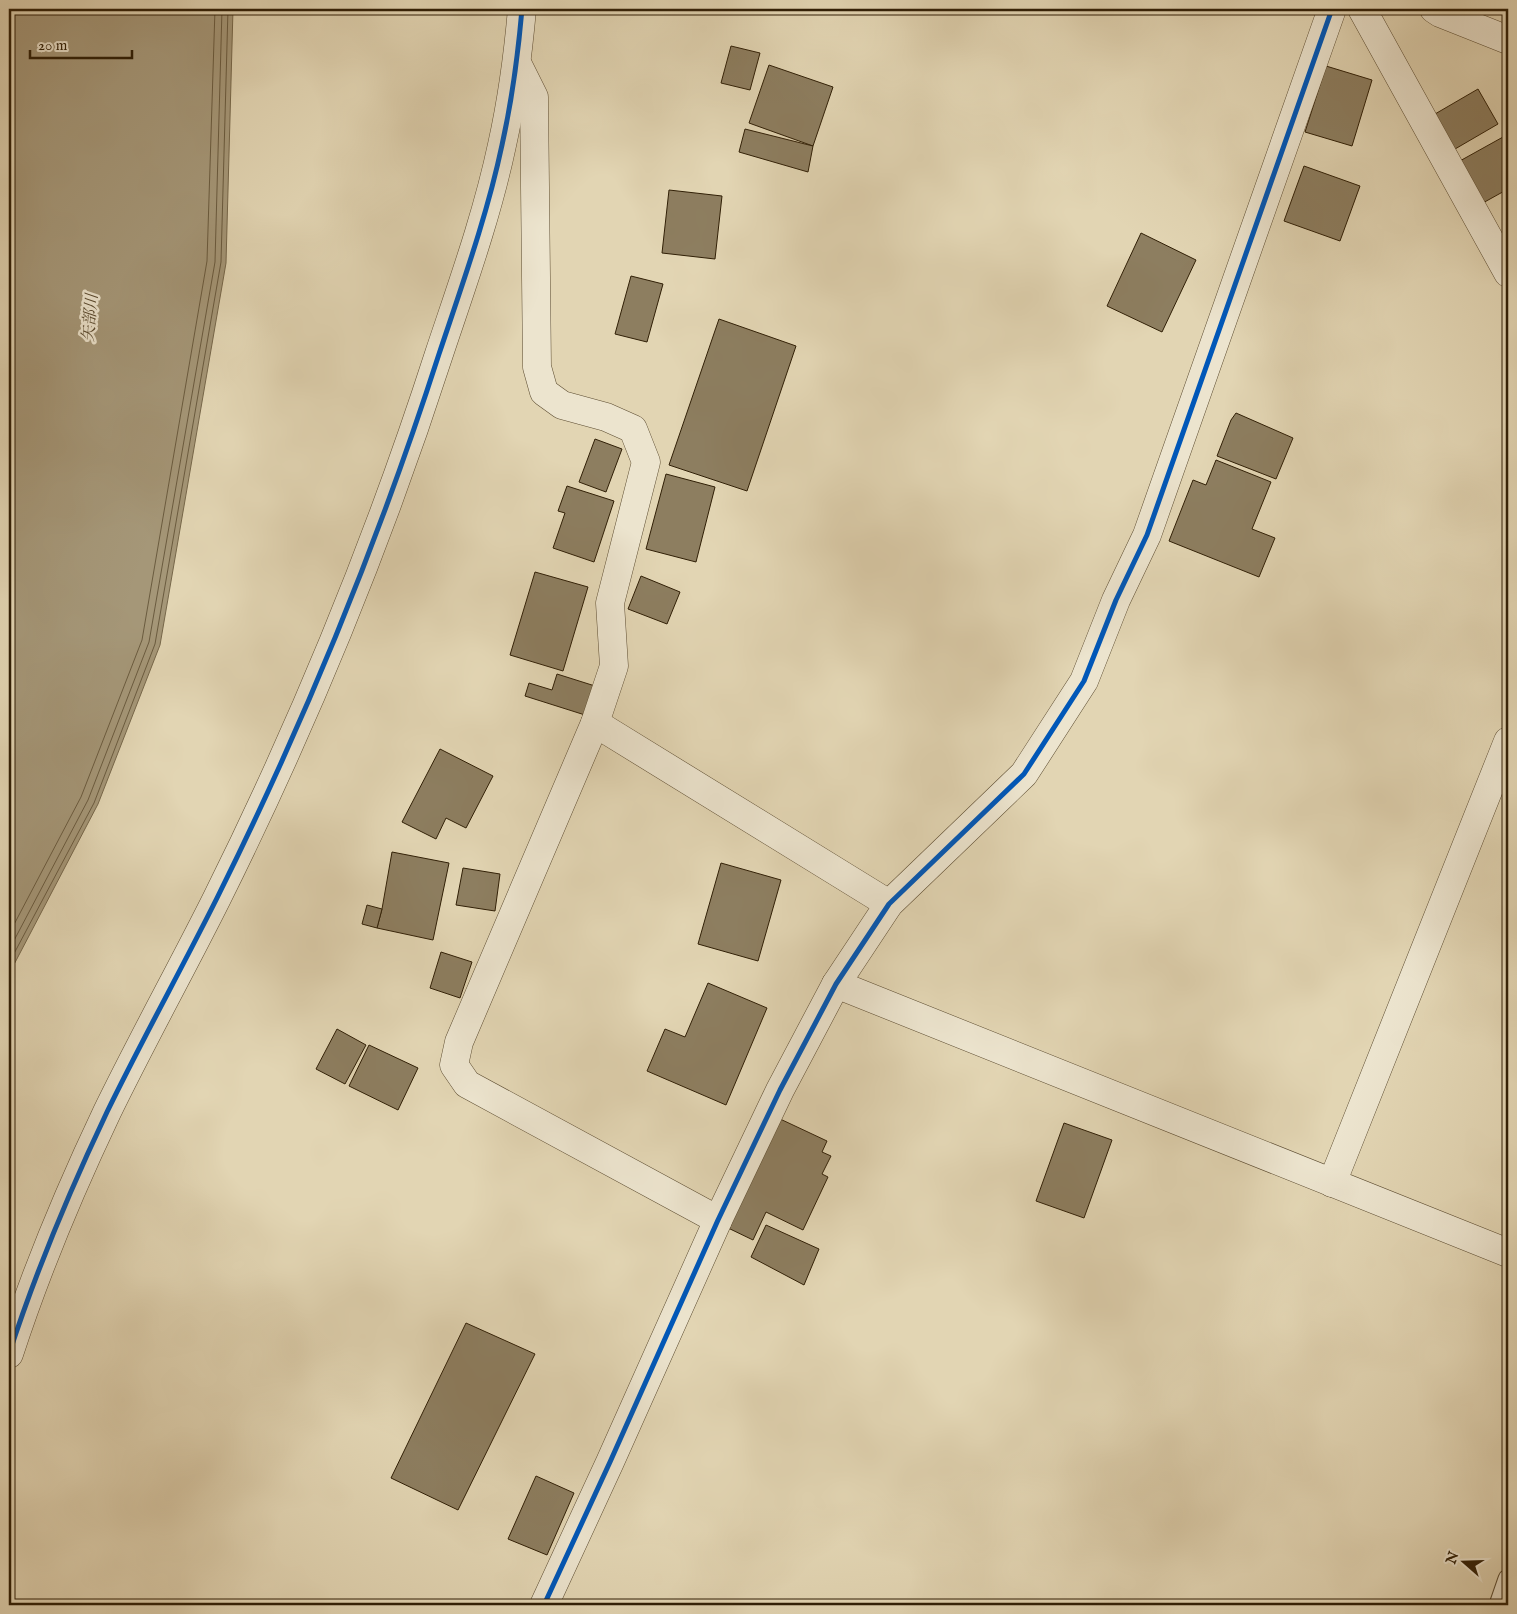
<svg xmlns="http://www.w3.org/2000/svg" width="1517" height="1614" viewBox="0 0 1517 1614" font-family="'IM FELL English','Noto Serif JP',serif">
  <rect width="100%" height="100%" fill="#e2d5b3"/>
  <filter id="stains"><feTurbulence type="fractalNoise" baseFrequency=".004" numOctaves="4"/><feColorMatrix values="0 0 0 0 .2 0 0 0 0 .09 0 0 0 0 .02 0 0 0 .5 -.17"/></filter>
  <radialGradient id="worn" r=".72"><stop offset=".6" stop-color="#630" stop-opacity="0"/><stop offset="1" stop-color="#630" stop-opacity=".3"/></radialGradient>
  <path fill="#a59778" stroke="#76674a" d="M9 9H233L226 263 160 645 98 804 9 974Z"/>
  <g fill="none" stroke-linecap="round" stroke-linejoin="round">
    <g stroke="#6a5b3f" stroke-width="1">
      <path d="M9 934 81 797 142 640 207 261 215 9"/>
      <path d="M9 950 88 800 149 642 215 262 222 9"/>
      <path d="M9 963 94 803 155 644 221 262 228 9"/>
    </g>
  </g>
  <g fill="#8d7e60" stroke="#301f06">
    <path d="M731 46 760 53 750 90 721 83Z"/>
    <path d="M769 65 833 87 813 146 749 123Z"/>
    <path d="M1326 66 1372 80 1352 146 1305 132Z"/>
    <path d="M1478 89 1498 124 1443 156 1423 121Z"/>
    <path d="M745 129 813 146 808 172 739 152Z"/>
    <path d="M1503 137 1508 147V189L1472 209 1449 167Z"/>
    <path d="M1304 166 1360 186 1340 241 1284 221Z"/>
    <path d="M669 190 722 196 715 259 662 253Z"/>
    <path d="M1141 233 1196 260 1162 332 1107 306Z"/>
    <path d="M631 276 663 284 647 342 615 334Z"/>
    <path d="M719 319 796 346 747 491 669 465Z"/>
    <path d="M1236 413 1293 438 1276 479 1217 456 1231 420Z"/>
    <path d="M595 439 622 449 606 492 579 482Z"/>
    <path d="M1216 460 1271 482 1252 529 1275 538 1259 577 1169 541 1193 480 1206 485Z"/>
    <path d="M666 474 715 487 696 562 646 549Z"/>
    <path d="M567 486 614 501 594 562 553 548 565 513 558 511Z"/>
    <path d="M535 572 588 587 563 671 510 655Z"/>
    <path d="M641 576 680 592 667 624 628 609Z"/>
    <path d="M557 674 595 686 585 715 525 696 529 683 552 690Z"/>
    <path d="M440 749 493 776 466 828 446 818 436 839 402 822Z"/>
    <path d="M392 852 449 863 433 940 377 928 382 909Z"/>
    <path d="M721 863 781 880 758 961 698 944Z"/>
    <path d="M463 868 500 874 495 911 456 905Z"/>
    <path d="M367 905 382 909 377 928 362 924Z"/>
    <path d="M441 952 472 962 460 998 430 988Z"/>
    <path d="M708 983 767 1008 726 1105 647 1071 665 1029 685 1037Z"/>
    <path d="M337 1029 366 1045 345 1084 316 1069Z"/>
    <path d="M369 1045 418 1068 398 1110 349 1086Z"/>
    <path d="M778 1118 827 1141 822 1152 831 1156 822 1174 828 1177 803 1230 766 1212 753 1240 726 1227Z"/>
    <path d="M1064 1123 1112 1140 1084 1218 1036 1201Z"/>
    <path d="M766 1225 819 1249 804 1285 751 1257Z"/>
    <path d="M466 1323 535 1354 458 1510 391 1478Z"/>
    <path d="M536 1476 574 1493 547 1555 508 1539Z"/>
  </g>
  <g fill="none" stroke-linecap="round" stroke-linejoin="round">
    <defs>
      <path id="service" d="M1499 1605 1508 1579"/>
      <g id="minor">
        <path d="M1362 9 1508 273"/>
        <path d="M1434 9 1440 13 1508 40"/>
        <path d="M517 63 534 97 537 367 544 392 562 405 606 417 633 429 646 462 610 603 614 666 595 723 889 904"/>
        <path d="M595 723 459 1042 454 1065 467 1084 718 1220"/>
        <path d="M836 984 1508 1253"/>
        <path d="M9 1354C36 1271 70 1190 107 1112 142 1040 181 970 217 898 304 723 379 540 439 354 462 285 487 216 502 145 512 100 518 55 522 9"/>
        <path d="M544 1605 610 1462 718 1220 780 1090 836 984 889 904 1024 774 1084 681 1116 600 1147 535 1332 9"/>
      </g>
      <path id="tertiary" d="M1332 1183 1508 741"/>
    </defs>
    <use href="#service" stroke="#5c4c31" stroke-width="21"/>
    <use href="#minor" stroke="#5c4c31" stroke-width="29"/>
    <use href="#tertiary" stroke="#5c4c31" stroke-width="29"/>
    <use href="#service" stroke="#ece4ce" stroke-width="19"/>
    <use href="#minor" stroke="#ece4ce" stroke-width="28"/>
    <use href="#tertiary" stroke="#ece4ce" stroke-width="28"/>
    <defs>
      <g id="cycleway">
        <path d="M9 1354C36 1271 70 1190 107 1112 142 1040 181 970 217 898 304 723 379 540 439 354 462 285 487 216 502 145 512 100 518 55 522 9"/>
        <path d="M544 1605 610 1462 718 1220 780 1090 836 984 889 904 1024 774 1084 681 1116 600 1147 535 1332 9"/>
      </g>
    </defs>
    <use href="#cycleway" stroke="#ece4ce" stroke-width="8"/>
    <use href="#cycleway" stroke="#0057b8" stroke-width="5"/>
  </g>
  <g text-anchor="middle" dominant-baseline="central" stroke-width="5" stroke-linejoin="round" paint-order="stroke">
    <g font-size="16" font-style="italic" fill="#59492e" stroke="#ece4ce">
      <text transform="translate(91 318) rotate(-85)">矢部川</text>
    </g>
  </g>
  <rect width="1517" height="1614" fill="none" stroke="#e2d5b3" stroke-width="30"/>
  <rect x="10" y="10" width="1497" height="1594" fill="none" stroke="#301f06" stroke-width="2.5"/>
  <rect x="15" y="15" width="1487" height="1584" fill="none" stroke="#301f06"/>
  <g transform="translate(1464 1562) rotate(290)" stroke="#ece4ce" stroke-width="4" paint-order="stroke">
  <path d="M0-4L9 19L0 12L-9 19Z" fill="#301f06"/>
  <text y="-8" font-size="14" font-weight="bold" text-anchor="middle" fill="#301f06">N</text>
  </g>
  <path d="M30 50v8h102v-8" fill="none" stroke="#301f06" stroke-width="2.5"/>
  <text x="38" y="50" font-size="15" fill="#301f06" stroke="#ece4ce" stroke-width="4" paint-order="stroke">20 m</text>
  <rect width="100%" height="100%" filter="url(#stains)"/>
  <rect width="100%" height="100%" fill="url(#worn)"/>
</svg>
